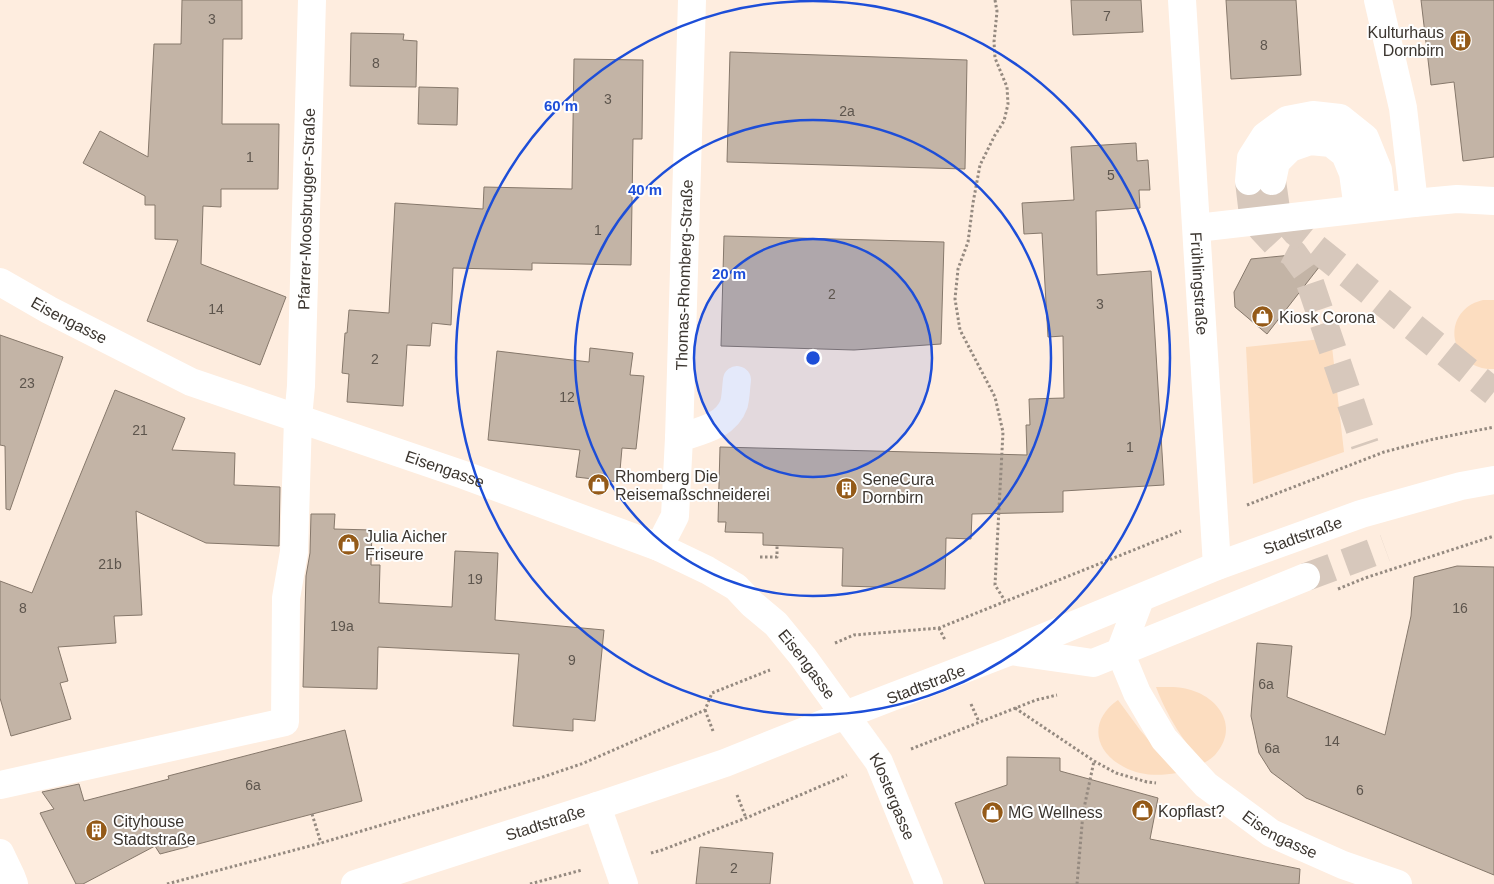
<svg xmlns="http://www.w3.org/2000/svg" width="1494" height="884" viewBox="0 0 1494 884" font-family="Arial,sans-serif">
  <rect width="100%" height="100%" fill="#feeddf"/>
  <g fill="#fcddc0">
    <path d="M1483 300H1494V369C1456 371 1439 323 1472 304 1475 302 1480 301 1483 300Z"/>
    <path d="M1331 338 1344 452 1253 484 1246 347Z"/>
    <path d="M1156 687C1167 687 1180 686 1191 690 1221 699 1239 729 1215 755 1211 759 1206 762 1202 764 1182 738 1168 718 1156 687Z"/>
    <path d="M1118 700 1140 730 1177 773C1159 776 1140 776 1124 767 1093 751 1089 720 1118 700Z"/>
  </g>
  <g fill="#c3b4a6" stroke="#86786b">
    <path d="M182 0H242V39H223L222 124H279L278 189H221V207L203 206 201 264 286 297 260 365 147 321 178 240 155 239V205H145V196L83 163 100 131 148 157 154 44H181Z"/>
    <path d="M1071 0H1141L1143 32 1073 35Z"/>
    <path d="M1226 0H1296L1301 75 1231 79Z"/>
    <path d="M1421 0H1494V157L1463 161 1454 82 1431 85Z"/>
    <path d="M351 33 404 34 403 40 417 41 416 87 350 86Z"/>
    <path d="M730 52 967 60 965 169 727 162Z"/>
    <path d="M574 59 643 60 642 139H633L631 265 532 263V270L453 268 451 325 432 323 430 346 407 345 403 406 347 402 349 374 342 373 345 333H347L349 310 389 313 395 203 483 209 484 187 572 189Z"/>
    <path d="M419 87 458 88 457 125 418 124Z"/>
    <path d="M1136 143 1137 161 1148 160 1150 190H1139L1140 208 1096 211 1097 275 1151 271 1164 485 1063 491V512L972 514 971 539 946 538 945 589 842 586 843 548 763 545V533L725 532 726 522H718L720 447 1027 455 1026 425H1030L1029 399 1064 398 1063 336 1048 337 1042 233 1024 234 1022 203 1074 200 1071 147Z"/>
    <path d="M724 236 944 242 941 344 854 350 721 346Z"/>
    <path d="M1330 253 1267 334 1235 307 1234 292 1251 259 1292 255 1297 261Z"/>
    <path d="M0 335 63 357 10 510 6 509 5 446 0 445Z"/>
    <path d="M590 348 633 353 630 375 644 376 636 449 622 448 619 482 576 477 580 450 488 440 497 351 589 362Z"/>
    <path d="M115 390 185 418 172 450 235 453 234 485 280 487 279 546 206 543 136 511 142 615 114 616 116 643 58 647 68 681 60 683 71 719 11 736 0 698V581L32 593Z"/>
    <path d="M311 514H335L334 529 372 530 371 565H380L379 603 452 607 455 551 498 553 495 620 604 630 595 721 573 719V731L513 726 519 654 378 647 377 689 303 687 306 576 310 553Z"/>
    <path d="M1457 566 1494 567V875L1306 798 1271 772 1259 753 1251 716 1257 643 1292 646 1287 697 1385 735 1411 616 1414 577Z"/>
    <path d="M345 730 362 801 160 854 155 846 83 884H76L40 813 54 809 42 792 79 784 84 801 169 779 168 776Z"/>
    <path d="M1007 757 1060 758V771L1158 798 1150 839 1300 869 1299 884H985L955 803 1007 785Z"/>
    <path d="M700 847 773 853 770 884H696Z"/>
  </g>
  <g fill="none" stroke-linecap="round" stroke-linejoin="round">
    <g stroke="#d7c8bc" stroke-width="28" stroke-dasharray="28 14" stroke-linecap="butt">
      <path d="M1249 181 1253 215 1262 229 1276 244 1293 253 1306 271 1365 445"/>
      <path d="M1272 181 1276 209 1296 232 1494 392"/>
      <path d="M1306 577 1385 548"/>
    </g>
    <g stroke="#958a80" stroke-width="3" stroke-dasharray="2.5 2.5" stroke-linecap="butt">
      <path d="M995 0 997 11 994 42 995 58 1007 87 1008 104 1004 121 995 135 980 165 973 203 968 242 958 269 955 299 960 330 995 397 1003 432 995 585 1005 601"/>
      <path d="M1247 505 1384 452 1434 439 1494 427"/>
      <path d="M760 557H777V545"/>
      <path d="M1338 589 1365 578 1494 536"/>
      <path d="M939 628 945 640"/>
      <path d="M835 643 854 635 939 628 1181 531"/>
      <path d="M971 704 979 722"/>
      <path d="M1015 708 1094 761 1116 773 1147 782 1156 783"/>
      <path d="M705 710 713 731"/>
      <path d="M911 749 1036 700 1057 695"/>
      <path d="M737 795 746 818"/>
      <path d="M312 814 321 843"/>
      <path d="M651 853 662 850 746 818 847 775"/>
      <path d="M167 884 321 843 540 778 584 763 705 710 712 693 770 670"/>
      <path d="M530 884 582 870"/>
      <path d="M1077 884 1083 813 1094 761"/>
    </g>
    <g stroke="#fff" stroke-width="28">
      <path id="s1" d="M1182 0 1217 566"/>
      <path d="M1378 0 1403 108 1414 203"/>
      <path d="M1249 181 1251 158 1265 136 1287 120 1313 115 1340 118 1365 138 1378 170 1382 206"/>
      <path d="M1272 181 1276 162 1290 148 1310 141 1331 143 1345 154 1353 173 1358 209"/>
      <path d="M1197 228 1414 203 1457 199 1494 201"/>
      <path d="M679 438C699 431 726 427 734 404 736 396 736 387 737 380"/>
      <path id="s2" d="M659 547 675 516 679 438 692 0"/>
      <path id="s3" d="M1140 599 1120 652 1137 693 1164 739 1206 785 1271 833 1343 865 1398 884"/>
      <path d="M1011 651 1093 663 1306 577"/>
      <path id="s4" d="M845 715 879 762 929 884"/>
      <path id="s5" d="M0 785 285 722 286 598 294 552 298 418 301 386 312 0"/>
      <path d="M597 806 624 884"/>
      <path d="M0 853 11 876 14 884"/>
    </g>
    <g stroke="#fff" stroke-width="28">
      <path id="s6" d="M0 282 49 310 191 382 464 475 659 547 707 570 736 587 752 604 776 624 803 657 845 715"/>
      <path id="s7" d="M355 884 597 806 725 763 845 715 1011 651 1217 566 1361 514 1461 486 1494 480"/>
    </g>
  </g>
  <circle cx="813" cy="358" r="119" fill="#1d4ed8" fill-opacity=".12"/>
  <g fill="none" stroke="#1d4ed8" stroke-width="2.5">
    <circle cx="813" cy="358" r="119"/>
    <circle cx="813" cy="358" r="238"/>
    <circle cx="813" cy="358" r="357"/>
  </g>
  <defs>
    <symbol id="building-disc" viewBox="-11 -11 22 22"><circle r="9.5" fill="#945a18" stroke="#fefefe"/><path d="M-4-6H4V6H1V3H-1V6H-4ZM-2.5-4.3h1.7v1.8h-1.7ZM.8-4.3h1.7v1.8H.8ZM-2.5-1h1.7V.8h-1.7ZM.8-1h1.7V.8H.8Z" fill="#fff"/></symbol>
    <symbol id="shop-disc" viewBox="-11 -11 22 22"><circle r="9.5" fill="#945a18" stroke="#fefefe"/><path d="M-5-2.5h2.3a2.7 3.5 0 0 1 5.4 0H5L5.5 6h-11ZM-1.5-2.5h3a1.5 2.3 0 0 0-3 0Z" fill="#fff"/></symbol>
  </defs>
  <g fill-rule="evenodd">
    <use href="#building-disc" x="1448" y="28" width="25" height="25"/>
    <use href="#shop-disc" x="1250" y="304" width="25" height="25"/>
    <use href="#shop-disc" x="586" y="472" width="25" height="25"/>
    <use href="#building-disc" x="834" y="476" width="25" height="25"/>
    <use href="#shop-disc" x="336" y="532" width="25" height="25"/>
    <use href="#shop-disc" x="1130" y="798" width="25" height="25"/>
    <use href="#shop-disc" x="980" y="800" width="25" height="25"/>
    <use href="#building-disc" x="84" y="818" width="25" height="25"/>
  </g>
  <g text-anchor="middle" dominant-baseline="central" stroke-width="4" stroke-linejoin="round" paint-order="stroke">
    <g font-size="14" fill="#5d554d">
      <text x="1107" y="16">7</text>
      <text x="212" y="19">3</text>
      <text x="1264" y="45">8</text>
      <text x="376" y="63">8</text>
      <text x="608" y="99">3</text>
      <text x="847" y="111">2a</text>
      <text x="250" y="157">1</text>
      <text x="1111" y="175">5</text>
      <text x="598" y="230">1</text>
      <text x="832" y="294">2</text>
      <text x="1100" y="304">3</text>
      <text x="216" y="309">14</text>
      <text x="375" y="359">2</text>
      <text x="27" y="383">23</text>
      <text x="567" y="397">12</text>
      <text x="140" y="430">21</text>
      <text x="1130" y="447">1</text>
      <text x="110" y="564">21b</text>
      <text x="475" y="579">19</text>
      <text x="23" y="608">8</text>
      <text x="1460" y="608">16</text>
      <text x="342" y="626">19a</text>
      <text x="572" y="660">9</text>
      <text x="1266" y="684">6a</text>
      <text x="1332" y="741">14</text>
      <text x="1272" y="748">6a</text>
      <text x="253" y="785">6a</text>
      <text x="1360" y="790">6</text>
      <text x="734" y="868">2</text>
    </g>
    <g font-size="16" fill="#3b352f" stroke="#fefefe" text-anchor="start">
      <text x="1444" y="32" text-anchor="end">Kulturhaus<tspan x="1444" dy="18">Dornbirn</tspan></text>
      <text x="1279" y="317">Kiosk Corona</text>
      <text x="615" y="476">Rhomberg Die<tspan x="615" dy="18">Reisemaßschneiderei</tspan></text>
      <text x="862" y="479">SeneCura<tspan x="862" dy="18">Dornbirn</tspan></text>
      <text x="365" y="536">Julia Aicher<tspan x="365" dy="18">Friseure</tspan></text>
      <text x="1158" y="811">Kopflast?</text>
      <text x="1008" y="812">MG Wellness</text>
      <text x="113" y="821">Cityhouse<tspan x="113" dy="18">Stadtstraße</tspan></text>
    </g>
    <g font-size="16" fill="#3b352f" stroke="#fefefe">
      <text stroke="none"><textPath href="#s5" startOffset="806">Pfarrer-Moosbrugger-Straße</textPath></text>
      <text stroke="none"><textPath href="#s2" startOffset="276">Thomas-Rhomberg-Straße</textPath></text>
      <text stroke="none"><textPath href="#s1" startOffset="284">Frühlingstraße</textPath></text>
      <text stroke="none"><textPath href="#s6" startOffset="79">Eisengasse</textPath></text>
      <text stroke="none"><textPath href="#s6" startOffset="484">Eisengasse</textPath></text>
      <text stroke="none"><textPath href="#s7" startOffset="1010">Stadtstraße</textPath></text>
      <text stroke="none"><textPath href="#s6" startOffset="904">Eisengasse</textPath></text>
      <text stroke="none"><textPath href="#s7" startOffset="605">Stadtstraße</textPath></text>
      <text stroke="none"><textPath href="#s4" startOffset="95">Klostergasse</textPath></text>
      <text stroke="none"><textPath href="#s7" startOffset="200">Stadtstraße</textPath></text>
      <text stroke="none"><textPath href="#s3" startOffset="306">Eisengasse</textPath></text>
    </g>
  </g>
  <circle cx="813" cy="358" r="8" fill="#1d4ed8" stroke="#fefefe" stroke-width="2.5"/>
  <g font-size="15" text-anchor="middle" font-weight="bold" fill="#1d4ed8" stroke="#fefefe" stroke-width="4" stroke-linejoin="round" paint-order="stroke">
    <text x="561" y="111">60 m</text>
    <text x="645" y="195">40 m</text>
    <text x="729" y="279">20 m</text>
  </g>
</svg>
